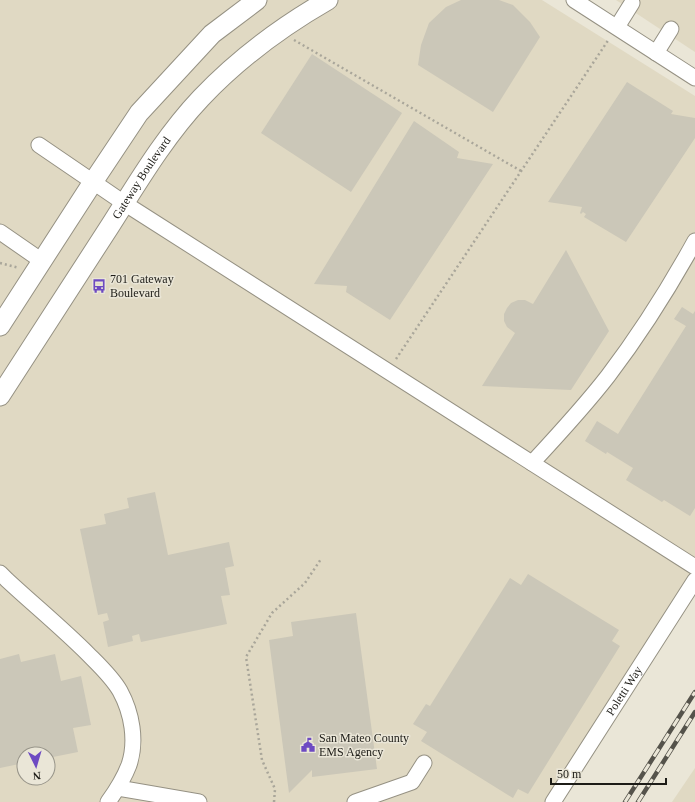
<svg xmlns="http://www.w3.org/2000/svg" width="695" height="802" viewBox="0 0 695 802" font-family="Georgia,serif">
  <rect width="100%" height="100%" fill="#eae6d7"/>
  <g fill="#e0d9c3" fill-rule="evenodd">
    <path d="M0 0H542L695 96V591L556 802H0ZM24 754H48V778H24Z"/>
    <path d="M616 0H695V52Z"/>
    <path d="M695 768V802H672Z"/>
  </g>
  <g fill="#cbc7b8">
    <path d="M461 0H499L513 5 530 22 540 37 493 112 418 65 421 45 429 23 446 7Z"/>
    <path d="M312 54 402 113 351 192 261 133Z"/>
    <path d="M627 82 673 111 671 114 695 118V138L626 242 584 217 586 214 583 212 581 214 580 213 582 207 548 202Z"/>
    <path d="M414 121 459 152 457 158 493 164 390 320 346 292 347 286 314 284Z"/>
    <path d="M566 250 609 331 571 390 482 386 515 333 507 327 504 321V314L507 308 511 303 518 300H525L533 304Z"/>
    <path d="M682 307 693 314 695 311V508L690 516 664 500 662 502 626 480 633 468 607 452 606 454 585 441 597 421 618 434 686 326 674 319Z"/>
    <path d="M155 492 168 555 229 542 234 566 225 568 230 595 221 596 227 624 141 642 139 634 132 636 133 641 108 647 103 622 109 620 107 613 98 615 80 529 106 524 104 514 129 508 127 498Z"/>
    <path d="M528 574 619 630 612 641 620 646 528 794 518 789 513 798 421 741 427 732 413 724 426 704 430 706 510 578 521 585Z"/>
    <path d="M356 613 377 769 312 777V770L289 793 269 640 293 636 291 622Z"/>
    <path d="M19 654 21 662 55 654 61 681 81 676 91 725 73 728 78 752 48 758V754H24V763L0 768V659Z"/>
  </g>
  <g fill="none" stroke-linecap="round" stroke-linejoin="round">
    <defs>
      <g id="minor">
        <path d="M574 0 695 78"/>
        <path d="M617 27 632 3"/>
        <path d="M656 53 671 29"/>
        <path d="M39 145 124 203 695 567"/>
        <path d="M0 232 42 261"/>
        <path d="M532 463C558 435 584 407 608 376 640 334 669 288 695 241"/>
        <path d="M0 573 7 580C34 605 62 628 88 654 99 665 112 677 120 691 132 713 137 741 129 765 124 778 116 791 108 802"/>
        <path d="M118 788 199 802"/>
        <path d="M355 802 412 782 424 763"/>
        <path id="s1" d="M553 802 695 580"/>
      </g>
      <g id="major">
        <path d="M0 326 93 182 139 113 212 34 257 0"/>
        <path id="s2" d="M0 396C37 339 73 283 110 226 138 182 165 136 201 98 238 59 281 27 328 0"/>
      </g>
    </defs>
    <use href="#minor" stroke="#959183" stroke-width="17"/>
    <use href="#major" stroke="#959183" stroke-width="21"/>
    <g stroke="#a9a69a" stroke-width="2.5" stroke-dasharray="2 3" stroke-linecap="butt">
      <path d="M294 40 521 171"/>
      <path d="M0 263 19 268"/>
      <path d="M396 359 609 39"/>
      <path d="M274 802 275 789 262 760 246 657 272 613 305 583 321 559"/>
    </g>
    <use href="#minor" stroke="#fff" stroke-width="15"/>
    <use href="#major" stroke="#fff" stroke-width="19"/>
    <defs>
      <g id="rail">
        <path d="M625 802 695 692"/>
        <path d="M638 802 695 712"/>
      </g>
    </defs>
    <use href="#rail" stroke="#55534b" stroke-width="4.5"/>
    <use href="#rail" stroke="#eae6d7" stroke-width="3" stroke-dasharray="9" stroke-linecap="butt"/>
  </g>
  <defs>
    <symbol id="bus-bare" viewBox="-9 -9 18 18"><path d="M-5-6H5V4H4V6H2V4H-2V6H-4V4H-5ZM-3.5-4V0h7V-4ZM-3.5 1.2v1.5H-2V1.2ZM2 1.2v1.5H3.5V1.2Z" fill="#6d4ac2" stroke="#eae6d7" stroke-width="2.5" paint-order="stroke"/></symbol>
    <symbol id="civic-bare" viewBox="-9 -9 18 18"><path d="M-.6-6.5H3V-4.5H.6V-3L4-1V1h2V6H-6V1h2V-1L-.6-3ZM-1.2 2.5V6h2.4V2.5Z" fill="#6d4ac2" stroke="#eae6d7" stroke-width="2.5" paint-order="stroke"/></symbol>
  </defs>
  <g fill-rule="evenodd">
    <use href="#bus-bare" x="89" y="276" width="20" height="20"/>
    <use href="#civic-bare" x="298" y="735" width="20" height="20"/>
  </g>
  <g text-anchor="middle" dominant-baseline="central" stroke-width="3" stroke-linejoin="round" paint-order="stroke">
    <g font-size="12" fill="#1d1c17" stroke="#eae6d7">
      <text stroke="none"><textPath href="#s2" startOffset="260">Gateway Boulevard</textPath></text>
      <text stroke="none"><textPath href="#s1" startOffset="132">Poletti Way</textPath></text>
    </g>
    <g font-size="12" fill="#1d1c17" stroke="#eae6d7" text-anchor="start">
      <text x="110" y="279">701 Gateway<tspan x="110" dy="14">Boulevard</tspan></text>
      <text x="319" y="738">San Mateo County<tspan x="319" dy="14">EMS Agency</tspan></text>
    </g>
  </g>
  <g transform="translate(36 766) rotate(175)"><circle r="19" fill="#eae6d7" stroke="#98958a"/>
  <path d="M0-3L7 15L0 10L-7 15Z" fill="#6d4ac2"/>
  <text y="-6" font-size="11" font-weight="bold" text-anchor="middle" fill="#1d1c17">N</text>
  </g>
  <path d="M551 778v6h115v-6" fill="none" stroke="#1d1c17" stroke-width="2"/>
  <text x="557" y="778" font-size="12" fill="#1d1c17" stroke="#eae6d7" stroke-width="3" paint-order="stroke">50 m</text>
</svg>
